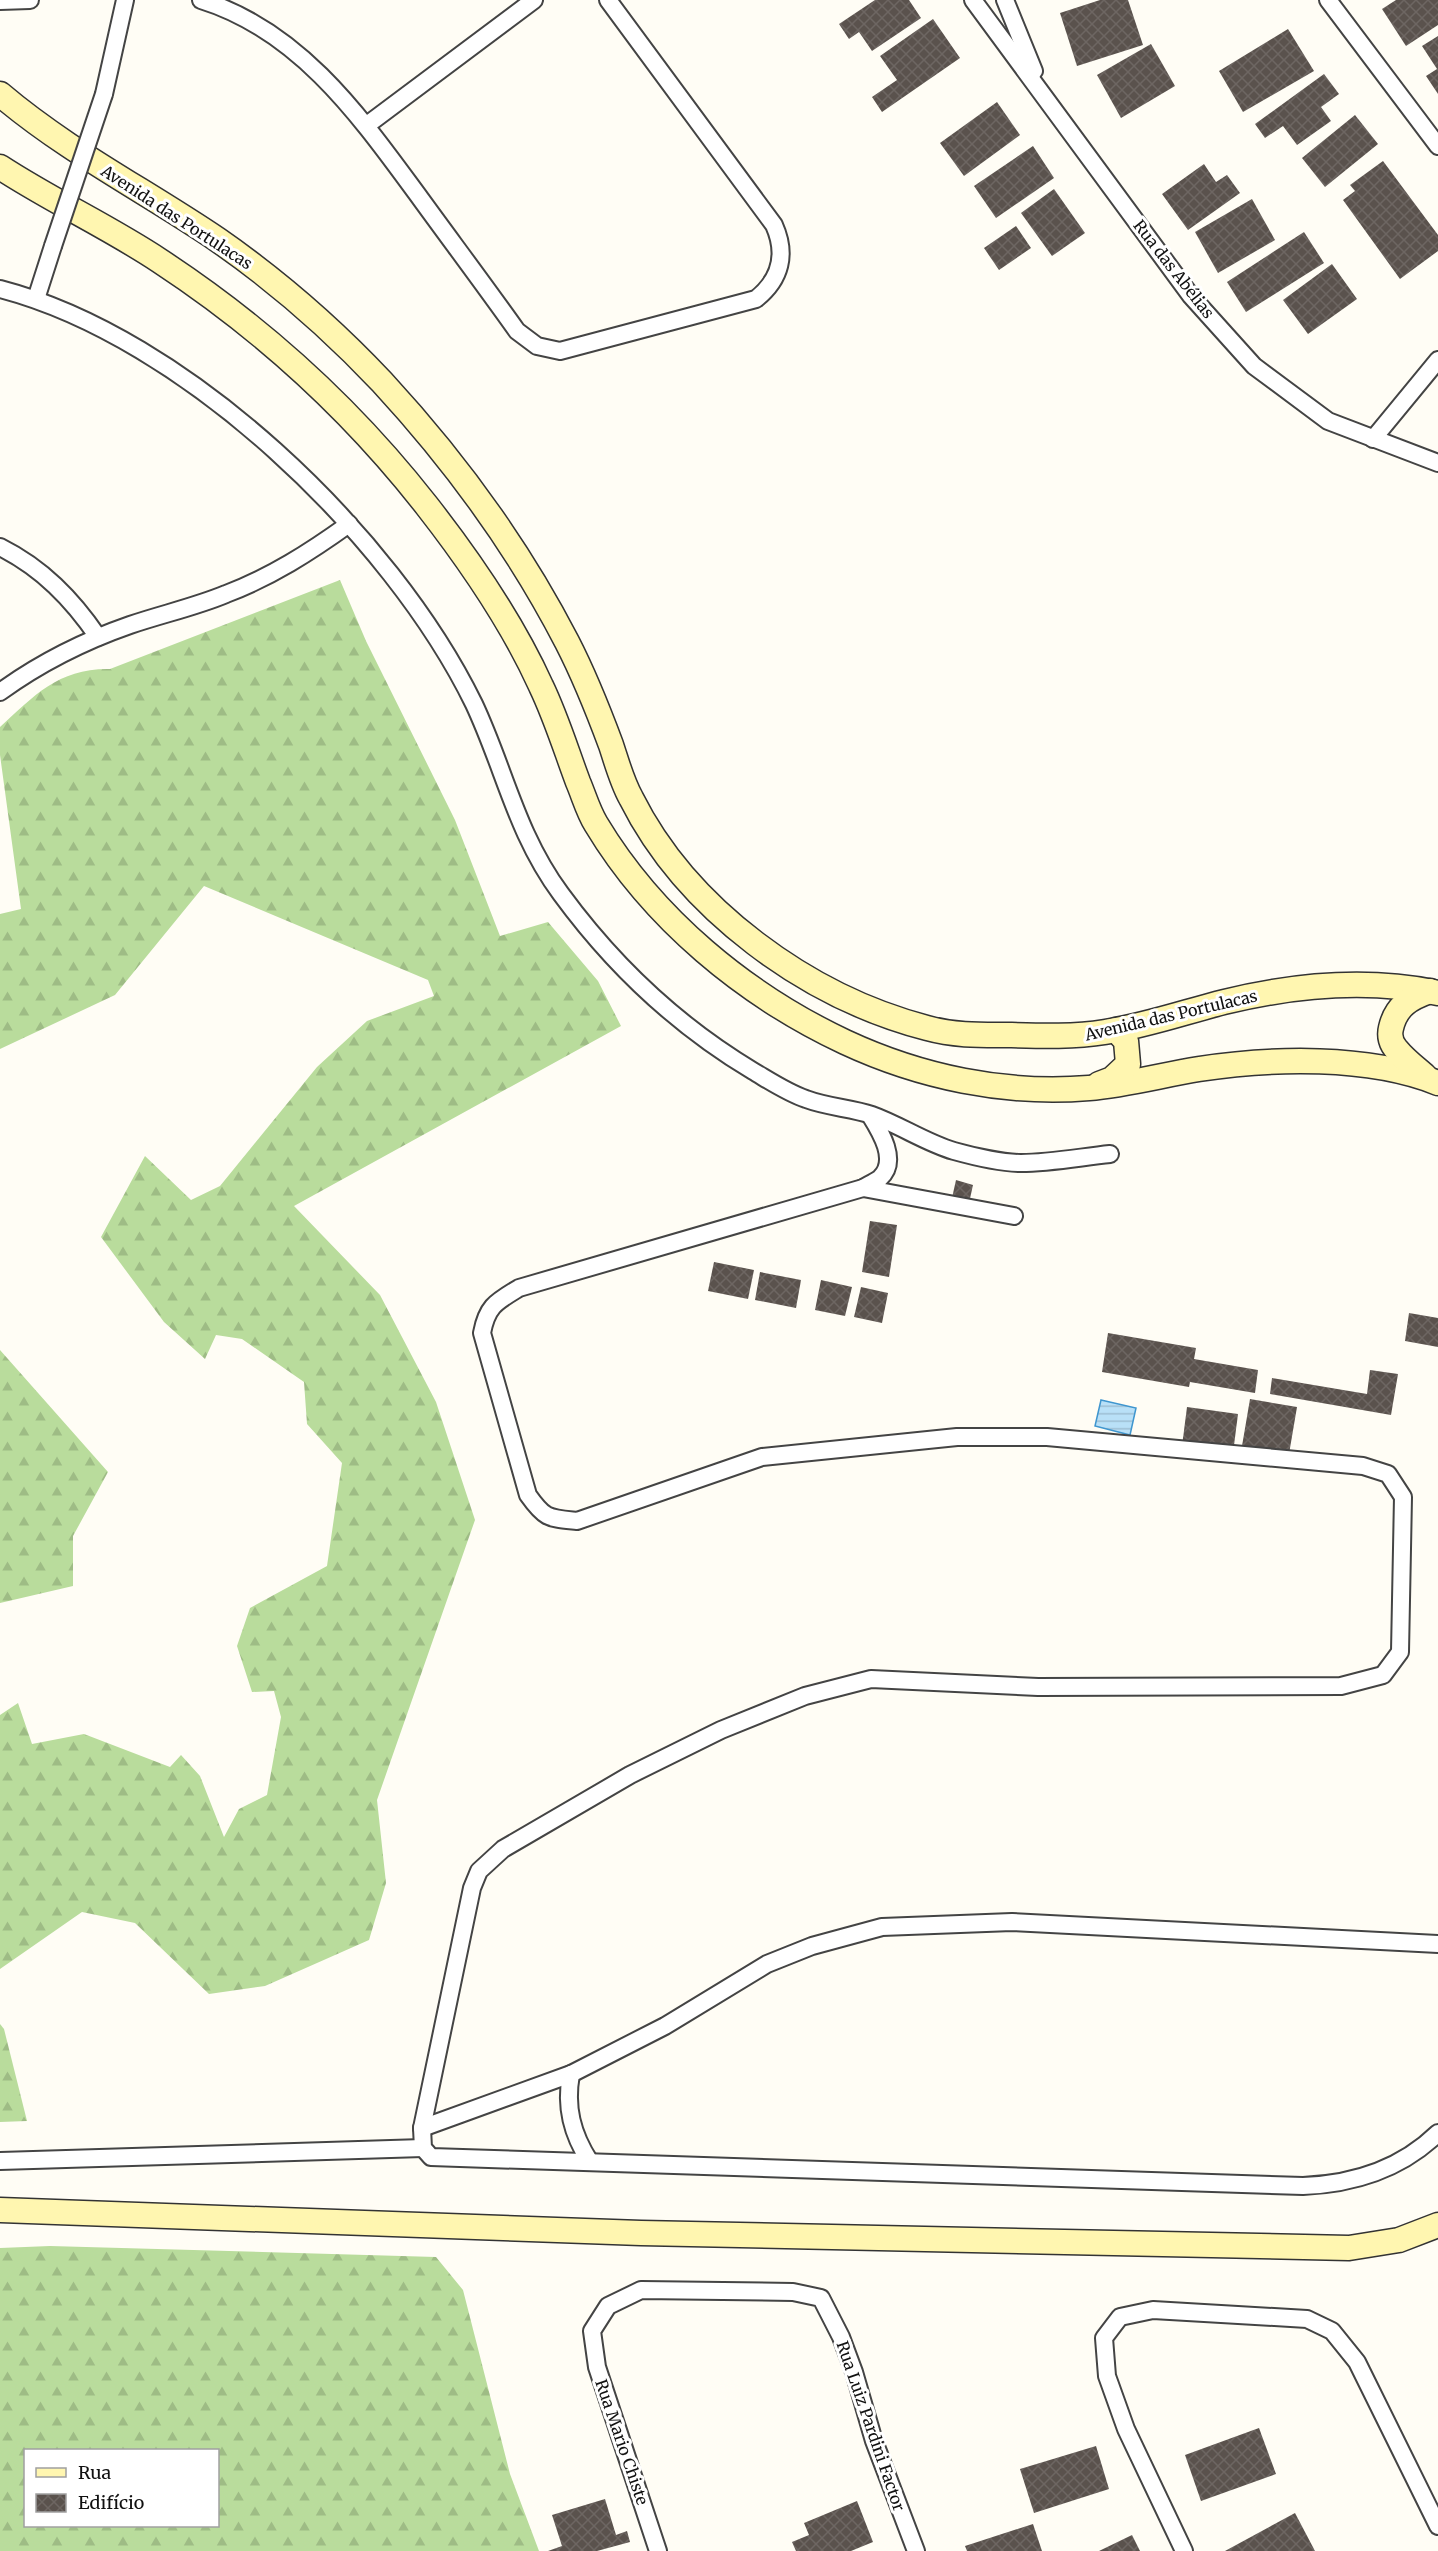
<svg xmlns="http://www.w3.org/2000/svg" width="1438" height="2551" font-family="Merriweather,serif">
<defs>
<pattern id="forest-firs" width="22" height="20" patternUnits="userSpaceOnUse" patternTransform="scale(1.5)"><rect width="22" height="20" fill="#b9dc9c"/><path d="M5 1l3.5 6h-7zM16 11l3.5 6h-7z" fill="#9ebc85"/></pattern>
<pattern id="water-rules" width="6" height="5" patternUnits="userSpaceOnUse" patternTransform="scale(1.5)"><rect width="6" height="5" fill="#b9e0f7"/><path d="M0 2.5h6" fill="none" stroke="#9ebfd3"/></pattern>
<pattern id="building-cross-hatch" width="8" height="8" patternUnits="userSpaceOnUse" patternTransform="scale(1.5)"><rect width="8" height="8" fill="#5a524d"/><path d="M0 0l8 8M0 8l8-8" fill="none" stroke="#6d6662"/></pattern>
</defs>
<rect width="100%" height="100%" fill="#fffdf5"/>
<!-- forest -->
<g fill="url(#forest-firs)" fill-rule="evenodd">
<path d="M340,580L366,641L455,820L500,936L548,922L598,981L621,1026L294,1206L380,1295L436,1402L475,1520L377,1800L386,1883L369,1940L265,1986L209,1994L135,1923L82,1912L0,1969V1715L18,1703L32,1744L84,1734L170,1767L181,1755L200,1776L224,1837L239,1809L267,1795L281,1717L274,1691L252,1692L237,1646L250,1608L327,1566L342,1463L307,1424L304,1382L242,1339L216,1335L205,1359L164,1322L101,1237L145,1156L191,1200L220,1186L317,1067L367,1021L434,996L428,980L204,886L115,995L0,1049V914L21,909L0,755V727C35,695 59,668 110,669Z"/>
<path d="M0,1350L108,1472L73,1536V1586L0,1603Z"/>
<path d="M0,2024L4,2029L27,2121L0,2122Z"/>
<path d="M50,2246L436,2257L463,2290L510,2474L539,2551H0V2248ZM26,2450H218V2526H26Z"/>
</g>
<!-- water -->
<path fill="url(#water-rules)" stroke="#3f96cf" stroke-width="1.5" d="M1101,1400L1136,1408L1130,1435L1095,1426Z"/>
<!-- building -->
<g fill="url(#building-cross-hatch)">
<path d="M875,0H909L921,18L872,51L859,32L849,39L839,24Z"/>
<path d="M1100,0H1128L1143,45L1077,66L1060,13Z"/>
<path d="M1396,0H1438V25L1406,46L1382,9Z"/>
<path d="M933,19L960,58L882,112L872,97L897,80L880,56Z"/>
<path d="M1288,29L1314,71L1243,112L1219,71Z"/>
<path d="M1438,36V94L1426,76L1437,69L1422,46Z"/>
<path d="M1151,44L1175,86L1121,118L1097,75Z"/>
<path d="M1324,74L1339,94L1321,107L1331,121L1297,145L1283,126L1265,138L1255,124Z"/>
<path d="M997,102L1020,135L964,176L940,143Z"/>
<path d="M1355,115L1378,144L1325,187L1302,158Z"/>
<path d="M1033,146L1054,178L996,218L974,186Z"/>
<path d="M1383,161L1438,235V251L1400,279L1343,200L1355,191L1350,185Z"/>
<path d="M1204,164L1216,182L1227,175L1240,193L1188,230L1162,194Z"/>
<path d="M1054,189L1085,233L1052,256L1021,213Z"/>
<path d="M1252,199L1275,240L1218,273L1195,232Z"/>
<path d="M1016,226L1031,248L999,270L984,248Z"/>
<path d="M1304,232L1324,263L1246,312L1227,282Z"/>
<path d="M1332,264L1357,299L1308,334L1283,300Z"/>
<path d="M956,1180L973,1185L969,1203L952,1198Z"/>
<path d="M870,1221L897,1225L889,1277L862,1272Z"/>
<path d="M714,1262L754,1270L748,1299L708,1291Z"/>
<path d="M760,1272L801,1280L796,1308L755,1300Z"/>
<path d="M821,1280L852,1287L845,1316L815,1310Z"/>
<path d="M861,1287L888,1293L882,1323L854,1317Z"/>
<path d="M1409,1313L1438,1318V1347L1405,1341Z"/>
<path d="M1108,1333L1196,1348L1194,1359L1258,1370L1255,1393L1190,1382L1189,1387L1102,1372Z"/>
<path d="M1370,1370L1398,1374L1391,1415L1270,1394L1272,1378L1367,1394Z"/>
<path d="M1250,1399L1297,1407L1289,1454L1242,1446Z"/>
<path d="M1187,1407L1238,1414L1233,1453L1182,1446Z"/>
<path d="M1259,2428L1276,2474L1201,2501L1185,2455Z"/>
<path d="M1096,2446L1109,2489L1034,2513L1020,2469Z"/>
<path d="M605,2499L616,2535L627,2531L630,2542L597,2551H548L562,2546L552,2515Z"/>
<path d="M857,2501L873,2542L851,2551H796L792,2542L809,2535L804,2523Z"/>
<path d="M1295,2513L1315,2551H1225Z"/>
<path d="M1033,2524L1042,2551H967L965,2546Z"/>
<path d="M1132,2535L1140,2551H1099Z"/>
</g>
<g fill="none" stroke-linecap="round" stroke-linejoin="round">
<!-- street casing -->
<g stroke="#444" stroke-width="20">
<g id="street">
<path d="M201,0C301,31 361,118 420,198C452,242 485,286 517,331L537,346L560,351L756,299C781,279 787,254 774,225L608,0"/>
<path d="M973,0L1191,296L1254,366L1328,421L1438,463"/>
<path d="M1005,0L1034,71"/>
<path d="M1328,0L1438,146"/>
<path d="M0,1L30,0"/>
<path d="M104,94L125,0"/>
<path d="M367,125L534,0"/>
<path d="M0,289C185,337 391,534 474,704C505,770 516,833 561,894C613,965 678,1026 753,1071C770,1081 788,1093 806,1099C827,1107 851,1108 872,1115C900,1125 926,1143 954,1151C972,1156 1003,1163 1021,1163C1050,1163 1081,1157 1110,1154"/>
<path d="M36,299L53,246"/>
<path d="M1373,439L1438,360"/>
<path d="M0,547C42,568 72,599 98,637"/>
<path d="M0,692C40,663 84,641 130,625C162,614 195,607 226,594C271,577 310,552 349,524"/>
<path d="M870,1115C880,1131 899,1161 880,1178C875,1182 868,1185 863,1188L519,1288C496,1302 487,1306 482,1333L528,1495C545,1519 548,1518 577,1521L762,1457L957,1437H1047L1363,1466L1388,1474L1403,1497L1400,1652L1383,1675L1341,1686L1038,1687L871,1679L805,1696L721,1730L630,1775L503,1849L479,1871L472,1888L422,2128L423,2148L431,2157L1303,2186C1354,2184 1401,2169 1438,2133"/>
<path d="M863,1188L1014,1216"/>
<path d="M571,2074C565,2107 572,2134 590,2162"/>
<path d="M422,2128L571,2074L665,2026L767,1964L812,1946L882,1927L1012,1922L1438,1944"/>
<path d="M0,2161L423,2148"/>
<path d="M658,2551L597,2367L592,2331L608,2306L641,2290L793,2292L821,2298L841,2337L854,2372L874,2441L916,2551"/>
<path d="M1184,2551L1126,2429L1107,2376L1104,2338L1120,2317L1153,2310L1307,2319L1332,2331L1357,2362L1438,2526"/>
</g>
</g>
<!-- secondary casing -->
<g stroke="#333" stroke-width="27">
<g id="secondary">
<path d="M0,94C67,151 146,191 218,240C277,281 333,330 382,382C454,460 518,547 567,642C584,675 598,710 611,745C617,763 622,782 631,798C687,910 808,997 927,1028C956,1036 982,1035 1011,1035C1043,1036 1074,1037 1105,1032C1145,1026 1185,1012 1224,1002C1294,985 1367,978 1438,993"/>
<path d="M0,167C52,201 109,227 160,261C262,328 352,410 427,506C470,561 512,622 541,686C556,717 566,750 578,782C584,796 588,811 596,824C653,919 745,995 845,1042C920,1077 1005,1095 1089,1088C1126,1085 1162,1075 1199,1069C1272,1058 1368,1055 1438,1083"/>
<path d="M1425,1076C1416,1068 1405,1060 1397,1050C1391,1044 1389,1036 1391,1028C1396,1006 1410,998 1430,991"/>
<path d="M1099,1084L1112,1079L1128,1064L1126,1041L1116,1030"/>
<path d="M0,2210L641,2233L1349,2248L1399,2240L1438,2225"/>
</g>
</g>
<!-- street -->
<use href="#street" stroke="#fff" stroke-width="16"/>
<!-- secondary -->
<use href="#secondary" stroke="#fff6b0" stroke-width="24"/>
<!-- street-bridge casing -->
<g stroke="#444" stroke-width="20" stroke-linecap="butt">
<path id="street-bridge" d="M53,246L104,94"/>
</g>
<!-- street-bridge -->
<use href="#street-bridge" stroke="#fff" stroke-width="16"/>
</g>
<g text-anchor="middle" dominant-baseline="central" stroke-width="6" stroke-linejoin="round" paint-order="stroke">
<!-- street labels -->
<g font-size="16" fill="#111" stroke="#fff">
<text transform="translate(177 217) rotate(33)">Avenida das Portulacas</text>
<text transform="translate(1174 269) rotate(52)">Rua das Abélias</text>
<text transform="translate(1171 1015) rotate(-13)">Avenida das Portulacas</text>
<text transform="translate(871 2426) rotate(71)">Rua Luiz Pardini Factor</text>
<text transform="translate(622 2442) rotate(71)">Rua Mario Chiste</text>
</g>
</g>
<!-- legend -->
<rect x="24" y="2449" width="195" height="78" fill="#ffffff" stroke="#a0a0a0" stroke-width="1.5"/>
<rect x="36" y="2468" width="30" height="9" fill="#fff6b0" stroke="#a0a0a0" stroke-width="1.5"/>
<text x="78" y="2479" font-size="18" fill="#111111">Rua</text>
<rect x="36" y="2494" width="30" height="18" fill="url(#building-cross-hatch)" stroke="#a0a0a0" stroke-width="1.5"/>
<text x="78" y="2509" font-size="18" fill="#111111">Edifício</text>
</svg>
